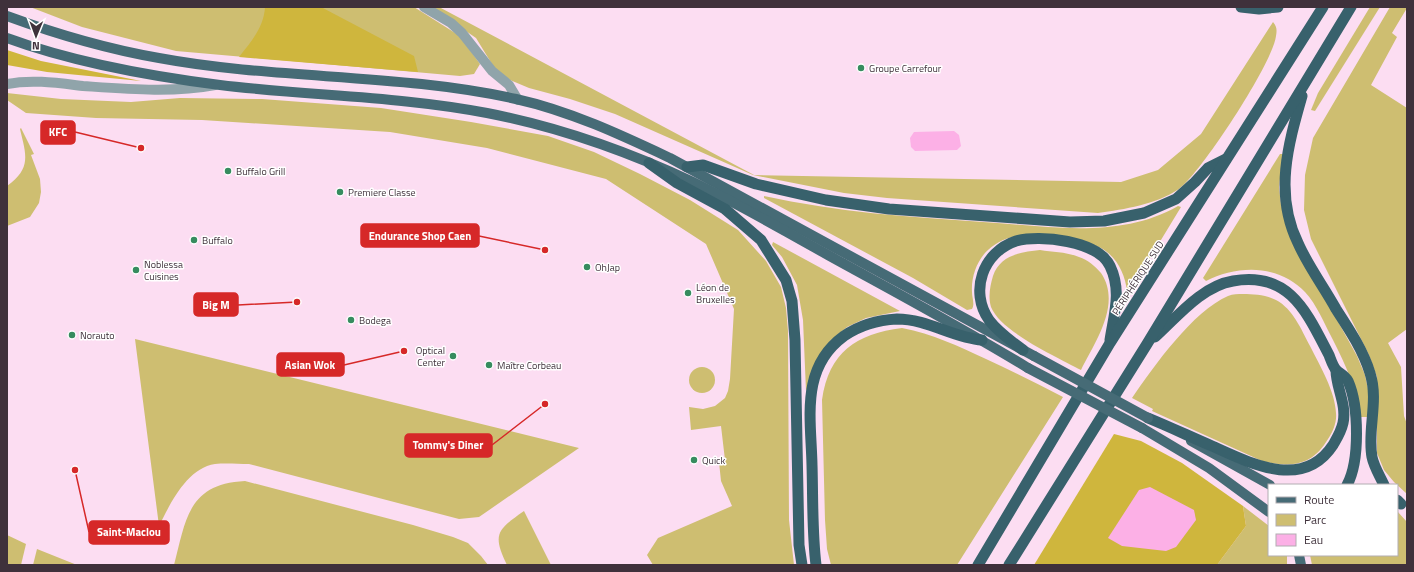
<svg xmlns="http://www.w3.org/2000/svg" width="1414" height="572" font-family="'Titillium Web',sans-serif">
<rect width="100%" height="100%" fill="#fcddf2"/>
<!-- green -->
<g fill="#cebe71">
<path d="M30,7H414L460,36L480,64L474,74L460,76L176,51L82,27Z"/>
<path d="M431,7H439L754,175L1121,182L1158,170L1201,134L1273,22C1277,27 1277,30 1276,36C1273,63 1201,173 1179,189C1155,205 1125,209 1098,213L887,198L844,193L753,175L615,114L570,99L529,88L510,80L495,69L476,38Z"/>
<path d="M1370,7H1380L1315,111L1311,110L1318,93Z"/>
<path d="M1390,7L1407,8L1392,33L1397,37L1371,85L1407,108V329L1388,343L1401,367L1404,416L1407,424V494L1394,482L1384,470L1377,453V377L1369,355L1311,239L1304,210L1305,175L1313,138Z"/>
<path d="M7,93L61,99L131,102L180,98L262,99L381,108L471,122L548,136L594,152L640,174L690,200L738,230L766,261L781,287L786,308L788,331L789,520L794,565H653L647,555L658,538L732,506L721,481L719,462L725,460L721,426L691,430L689,407L703,409L715,406L725,398L728,391L730,379L734,309L706,244L606,179L487,148L390,132L202,120L96,118L26,113L7,100Z"/>
<path d="M21,128L34,154L31,155L40,179L41,192L39,203L30,217L7,226V186C32,168 26,155 20,129Z"/>
<path d="M1280,154H1283L1279,187L1281,205L1326,300L1357,356L1365,375L1369,394L1368,417H1361C1356,387 1346,366 1333,340C1324,323 1317,305 1305,292C1279,264 1237,265 1206,281L1203,278Z"/>
<path d="M764,196C836,212 909,217 983,222C1047,226 1119,240 1178,206L1181,207L1130,291H1127C1125,274 1117,257 1101,248C1089,242 1076,240 1063,238C1036,234 1010,230 988,250C977,260 971,277 972,292C972,298 975,304 972,309L967,310L913,278L764,198Z"/>
<path d="M773,242L900,311L866,318L847,327L830,341L806,391L803,320L797,285L782,257L772,245Z"/>
<path d="M1040,250C1053,252 1067,252 1079,257C1088,260 1095,266 1101,273C1122,304 1095,342 1081,370C1057,357 1001,332 991,307C988,297 990,286 993,276C1000,255 1021,252 1040,250Z"/>
<path d="M1243,294C1254,294 1266,295 1276,300C1293,309 1301,329 1310,346C1320,366 1335,391 1336,413C1337,422 1333,432 1328,439C1312,466 1291,468 1262,461L1152,411L1153,409L1132,398C1154,366 1193,311 1228,296C1233,294 1238,294 1243,294Z"/>
<path d="M902,328C933,334 958,346 986,359C1012,371 1038,384 1063,397L957,565H831L827,549L825,520L822,400C829,352 856,334 902,328Z"/>
<path d="M135,339L579,448L479,517L459,519L249,464C238,464 226,463 215,464C187,468 170,504 159,526Z"/>
<circle cx="702" cy="380" r="13"/>
<path d="M245,481L413,525L453,537L468,543L481,556L488,565H174C186,519 188,484 245,481Z"/>
<path d="M1243,506L1269,526V555H1287V565H1217L1246,526Z"/>
<path d="M524,511L551,565H507C492,534 497,530 524,511Z"/>
<path d="M1397,511L1407,522V565H1312L1310,555H1397Z"/>
<path d="M7,535L26,544L21,565H7Z"/>
<path d="M37,549L77,565H33Z"/>
</g>
<!-- forest -->
<g fill="#cfb63d">
<path d="M265,7H321L414,56L418,72L239,57C251,42 264,27 265,7Z"/>
<path d="M7,50L41,61L141,81L47,72L7,65Z"/>
<path d="M1114,434L1141,441L1182,463L1243,506L1246,526L1217,565H1034Z"/>
</g>
<!-- water -->
<g fill="#fcb0e6">
<path d="M954,131L959,135L961,146L957,150L915,151L911,147L910,138L914,132Z"/>
<path d="M1150,487L1194,510L1196,520L1176,547L1166,551L1122,546L1108,538L1139,490Z"/>
</g>
<g fill="none" stroke-linecap="round" stroke-linejoin="round">
<!-- tertiary -->
<g stroke="#90a4aa" stroke-width="10">
<path d="M424,7L451,23L462,33L492,71L509,85L518,100"/>
<path d="M7,84C32,79 58,83 83,86C127,89 173,93 215,85"/>
</g>
<!-- primary -->
<g stroke="#466b76" stroke-width="10">
<path d="M7,16C56,34 107,49 159,58C277,80 399,73 516,99C570,111 621,135 670,158L1034,356"/>
<path d="M7,38C75,63 149,76 220,85C309,96 399,96 487,113C559,127 627,151 693,182C739,204 784,231 828,255C895,292 963,328 1028,368"/>
<path d="M1142,428L1209,468L1269,512"/>
<path d="M1191,441L1270,485"/>
<path d="M1299,555L1301,565"/>
</g>
<!-- trunk -->
<g stroke="#38616c" stroke-width="11">
<path d="M1241,7L1259,9L1278,7"/>
<path d="M1302,96C1288,145 1274,194 1298,243C1308,266 1324,287 1336,309C1349,329 1363,350 1370,373C1379,401 1367,430 1372,457C1374,467 1380,476 1384,485"/>
<path d="M649,163L677,183L725,209L761,240L786,280L792,301L795,340L799,545L802,565"/>
<path d="M687,167L703,165L756,184L826,200L889,209L1070,222L1104,221L1144,213L1176,199L1195,182L1208,168L1226,159"/>
<path d="M1155,337C1177,317 1202,286 1233,281C1290,271 1307,313 1329,355C1331,360 1333,367 1337,371C1341,374 1345,376 1348,381C1359,406 1360,461 1347,485"/>
<path d="M1023,350C1011,341 998,332 989,320C969,291 983,252 1016,241C1040,234 1098,241 1110,266C1122,291 1114,314 1110,340"/>
<path d="M1148,418C1170,427 1191,437 1212,446C1250,463 1303,491 1333,445C1337,438 1341,432 1343,423C1347,404 1336,388 1336,370"/>
<path d="M1397,500L1401,504"/>
<path d="M816,565C812,532 813,498 812,465C811,418 800,368 844,336C860,325 877,320 897,319C928,319 953,338 982,340"/>
<path d="M978,565L1110,343L1323,7"/>
<path d="M1009,565L1147,344L1351,7"/>
</g>
<!-- primary-bridge -->
<g stroke="#466b76" stroke-width="10">
<path d="M1034,356L1148,418"/>
<path d="M1028,368L1142,428"/>
</g>
</g>
<!-- markers -->
<g fill="#368c5f" stroke="#fff" stroke-width="1.5">
<circle cx="861" cy="68" r="4"/>
<circle cx="228" cy="171" r="4"/>
<circle cx="340" cy="192" r="4"/>
<circle cx="194" cy="240" r="4"/>
<circle cx="587" cy="267" r="4"/>
<circle cx="136" cy="270" r="4"/>
<circle cx="688" cy="293" r="4"/>
<circle cx="351" cy="320" r="4"/>
<circle cx="72" cy="335" r="4"/>
<circle cx="453" cy="356" r="4"/>
<circle cx="489" cy="365" r="4"/>
<circle cx="694" cy="460" r="4"/>
</g>
<g text-anchor="middle" dominant-baseline="central" stroke-width="3" stroke-linejoin="round" paint-order="stroke">
<!-- poi labels -->
<g font-size="10" fill="#3f313b" stroke="#fff" text-anchor="start">
<text x="869" y="68">Groupe Carrefour</text>
<text x="236" y="171">Buffalo Grill</text>
<text x="348" y="192">Premiere Classe</text>
<text x="202" y="240">Buffalo</text>
<text x="144" y="264">Noblessa<tspan x="144" dy="12">Cuisines</tspan></text>
<text x="595" y="267">OhJap</text>
<text x="696" y="287">Léon de<tspan x="696" dy="12">Bruxelles</tspan></text>
<text x="359" y="320">Bodega</text>
<text x="80" y="335">Norauto</text>
<text x="445" y="350" text-anchor="end">Optical<tspan x="445" dy="12">Center</tspan></text>
<text x="497" y="365">Maître Corbeau</text>
<text x="702" y="460">Quick</text>
</g>
<!-- street labels -->
<g font-size="10" fill="#3f313b" stroke="#fff">
<text transform="translate(1138 278) rotate(-57)">PÉRIPHÉRIQUE SUD</text>
</g>
</g>
<!-- callouts -->
<path fill="none" stroke="#d62828" stroke-width="1.5" d="M141 148L75 132M545 250L479 236M297 302L238 305M404 351L344 365M545 404L492 445M75 470L89 532"/>
<g fill="#d62828" stroke="#fff" stroke-width="1.5">
<circle cx="141" cy="148" r="4"/>
<circle cx="545" cy="250" r="4"/>
<circle cx="297" cy="302" r="4"/>
<circle cx="404" cy="351" r="4"/>
<circle cx="545" cy="404" r="4"/>
<circle cx="75" cy="470" r="4"/>
</g>
<g fill="#d62828" stroke="#d62828" stroke-width="1.5">
<rect x="41" y="121" width="34" height="23" rx="4"/>
<rect x="361" y="224" width="118" height="23" rx="4"/>
<rect x="194" y="293" width="44" height="23" rx="4"/>
<rect x="277" y="353" width="67" height="23" rx="4"/>
<rect x="405" y="434" width="87" height="23" rx="4"/>
<rect x="89" y="521" width="80" height="23" rx="4"/>
</g>
<g font-size="11" text-anchor="middle" font-weight="bold" fill="#fff">
<text x="58" y="136">KFC</text>
<text x="420" y="240">Endurance Shop Caen</text>
<text x="216" y="309">Big M</text>
<text x="310" y="369">Asian Wok</text>
<text x="448" y="449">Tommy's Diner</text>
<text x="129" y="536">Saint-Maclou</text>
</g>
<!-- border -->
<rect width="1414" height="572" fill="none" stroke="#3f313b" stroke-width="16"/>
<!-- legend -->
<rect x="1268" y="484" width="130" height="72" fill="#ffffff" stroke="#b2adb1"/>
<rect x="1276" y="497" width="20" height="6" fill="#466b76" stroke="#b2adb1"/>
<text x="1304" y="504" font-size="12" fill="#3f313b">Route</text>
<rect x="1276" y="514" width="20" height="12" fill="#cebe71" stroke="#b2adb1"/>
<text x="1304" y="524" font-size="12" fill="#3f313b">Parc</text>
<rect x="1276" y="534" width="20" height="12" fill="#fcb0e6" stroke="#b2adb1"/>
<text x="1304" y="544" font-size="12" fill="#3f313b">Eau</text>
<!-- north arrow -->
<g transform="translate(36 36) rotate(181)" stroke="#ffffff" stroke-width="3" paint-order="stroke">
<path d="M0-3L7 15L0 10L-7 15Z" fill="#3f313b"/>
<text y="-6" font-size="11" font-weight="bold" text-anchor="middle" fill="#3f313b">N</text>
</g>
</svg>
